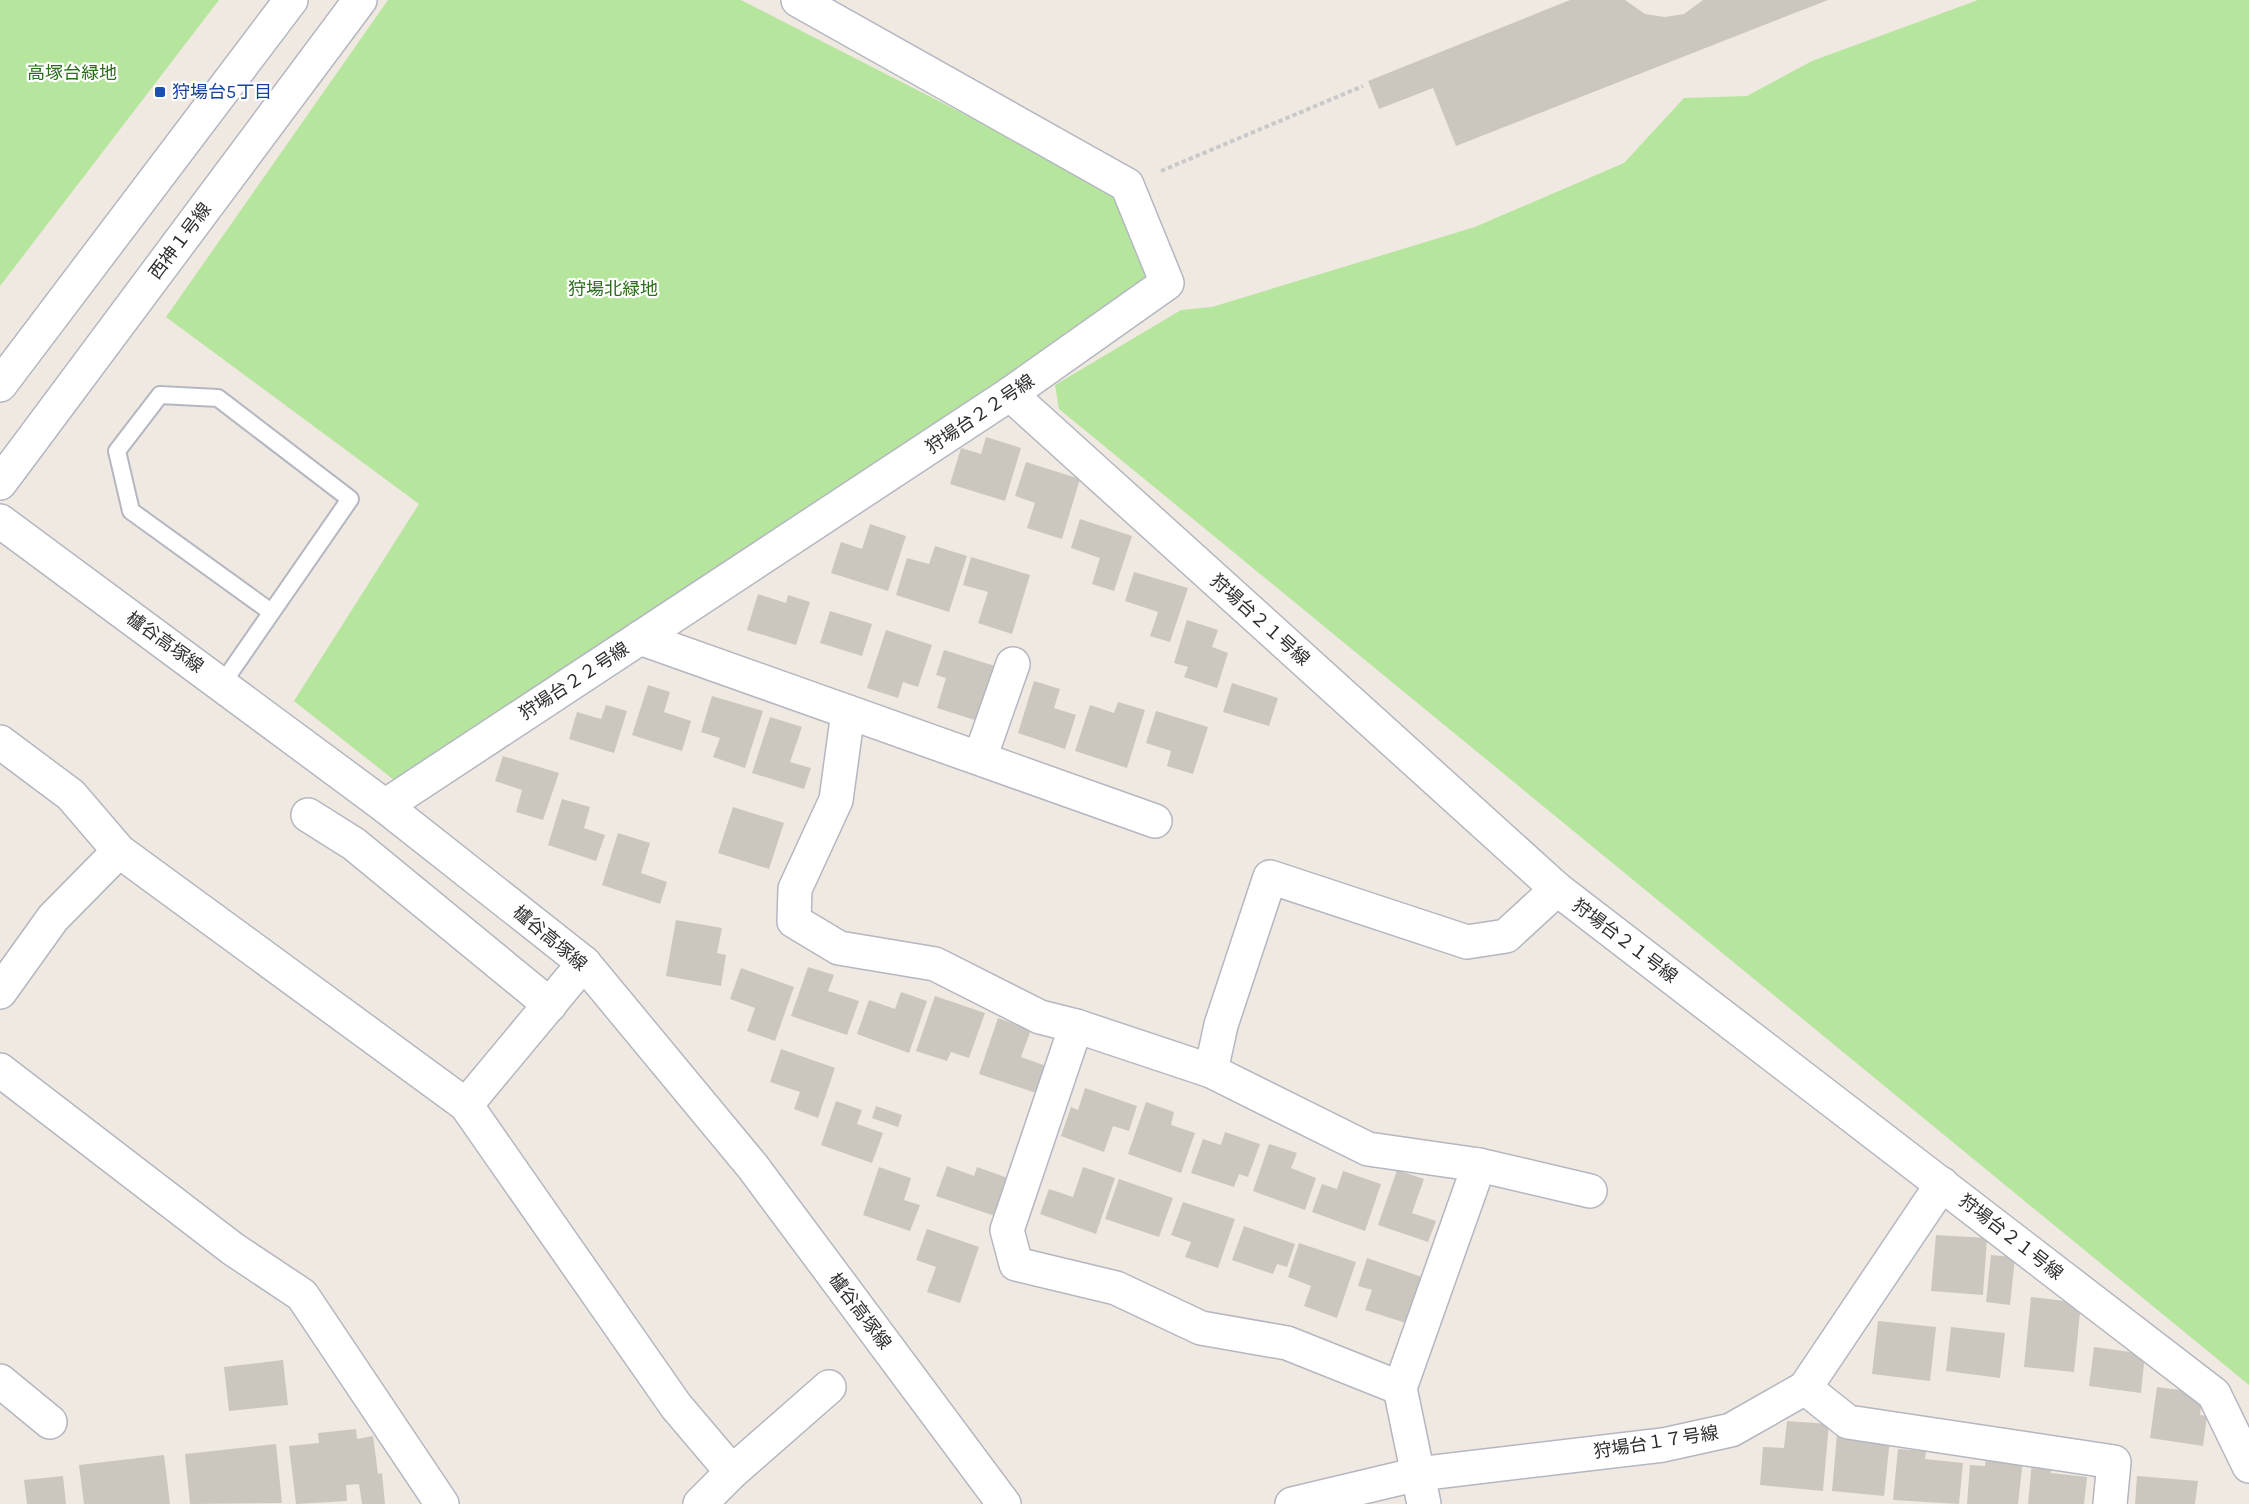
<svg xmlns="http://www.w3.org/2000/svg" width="2249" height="1504" font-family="Karla,'Noto Sans JP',sans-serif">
<rect width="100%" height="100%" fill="#efe9e1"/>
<!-- green -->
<g fill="#b6e59e">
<path d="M0,0H219L0,286Z"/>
<path d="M388,0H741L1113,190L1148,282L394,780L294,701L419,504L166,317Z"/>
<path d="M1978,0H2249V1385L1059,409L1055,385L1181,310L1212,307L1475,227L1624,163L1684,98L1747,96L1812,61Z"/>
</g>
<!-- building -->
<g fill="#cbc7bf">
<path d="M1570,0H1625L1645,14L1665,17L1684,14L1703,0H1828L1456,146L1433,88L1379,109L1368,81Z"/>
<path d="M986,437L1021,448L1005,501L950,484L961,448L981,454Z"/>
<path d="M1026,462L1080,479L1062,539L1027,528L1035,503L1015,496Z"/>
<path d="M1080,519L1132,536L1114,591L1092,584L1100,558L1071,548Z"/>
<path d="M870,524L906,536L888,591L831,573L841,542L862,549Z"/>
<path d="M935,546L967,556L949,612L896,595L907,558L929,564Z"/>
<path d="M971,557L1030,575L1012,634L978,623L988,592L963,585Z"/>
<path d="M1134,572L1188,588L1170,642L1150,636L1158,612L1125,601Z"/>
<path d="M758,594L786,603L788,595L810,602L796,645L747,630Z"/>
<path d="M830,611L872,624L862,656L820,643Z"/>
<path d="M1187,620L1218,630L1212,647L1228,653L1217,688L1184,677L1188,667L1174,663Z"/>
<path d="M886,630L932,645L918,687L903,682L898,698L867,688Z"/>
<path d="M944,650L998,667L981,722L937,708L946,678L936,675Z"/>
<path d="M1034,681L1060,689L1054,708L1076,715L1065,749L1018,733Z"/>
<path d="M1232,683L1278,698L1269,726L1223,712Z"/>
<path d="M648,685L670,692L664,712L691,721L682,751L632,735Z"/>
<path d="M712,696L763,711L745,768L713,757L720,738L701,732Z"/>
<path d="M1118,702L1145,710L1127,768L1075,751L1090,705L1114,713Z"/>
<path d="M606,705L627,711L614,753L569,739L577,712L601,719Z"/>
<path d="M1156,711L1208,727L1193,774L1167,766L1171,751L1146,743Z"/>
<path d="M770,717L802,727L790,762L811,768L804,789L752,773Z"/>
<path d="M503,756L559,773L543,820L516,812L522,790L495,781Z"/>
<path d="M562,799L590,807L584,828L605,835L596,861L548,845Z"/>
<path d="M733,807L784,823L769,869L718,853Z"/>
<path d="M618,833L650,843L641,873L667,882L660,904L602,885Z"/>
<path d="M676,920L722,928L717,953L726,955L721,986L666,976Z"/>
<path d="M808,967L834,975L828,991L859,1001L847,1035L791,1016Z"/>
<path d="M741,968L794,987L775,1041L747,1031L755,1008L730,999Z"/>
<path d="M901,992L927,1001L909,1053L857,1034L869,1000L895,1009Z"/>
<path d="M935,996L985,1013L969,1058L951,1052L947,1061L916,1051Z"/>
<path d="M998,1018L1031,1030L1021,1057L1046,1066L1036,1093L979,1074Z"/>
<path d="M781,1049L835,1068L818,1118L794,1109L800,1092L770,1082Z"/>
<path d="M1085,1088L1137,1106L1129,1131L1113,1126L1104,1152L1061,1136L1071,1107L1078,1110Z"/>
<path d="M836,1101L862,1110L857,1124L883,1133L872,1163L821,1145Z"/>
<path d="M1146,1102L1174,1112L1171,1125L1195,1133L1181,1173L1128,1154Z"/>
<path d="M876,1106L902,1115L898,1127L872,1118Z"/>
<path d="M1225,1132L1260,1144L1248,1177L1239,1174L1234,1187L1191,1173L1203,1139L1221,1145Z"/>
<path d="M1269,1144L1297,1153L1291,1168L1316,1178L1305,1210L1253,1191Z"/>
<path d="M947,1166L974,1176L977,1167L1008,1178L995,1216L936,1196Z"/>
<path d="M879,1167L911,1178L904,1200L920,1205L910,1231L863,1215Z"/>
<path d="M1083,1167L1115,1178L1096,1234L1040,1214L1049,1189L1073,1197Z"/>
<path d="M1397,1170L1424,1179L1412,1213L1436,1221L1428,1242L1378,1225Z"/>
<path d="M1343,1171L1381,1184L1365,1231L1312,1212L1322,1184L1337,1189Z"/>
<path d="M1119,1179L1173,1198L1159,1237L1105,1219Z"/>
<path d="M1183,1202L1235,1219L1218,1268L1185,1257L1191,1242L1171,1235Z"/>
<path d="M1244,1226L1295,1244L1287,1267L1277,1264L1273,1274L1232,1260Z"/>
<path d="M927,1229L979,1247L960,1303L927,1292L936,1267L916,1260Z"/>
<path d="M1936,1235L1987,1238L1983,1295L1931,1291Z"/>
<path d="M1299,1243L1356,1262L1337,1318L1304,1306L1311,1286L1288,1277Z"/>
<path d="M1991,1255L2015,1257L2010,1305L1986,1302Z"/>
<path d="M1367,1258L1422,1277L1406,1323L1365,1310L1372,1290L1358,1286Z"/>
<path d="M2031,1297L2081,1303L2074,1372L2024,1367Z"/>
<path d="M1878,1321L1936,1327L1930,1381L1872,1374Z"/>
<path d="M1951,1327L2005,1333L2000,1378L1946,1371Z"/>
<path d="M2094,1347L2145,1354L2141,1393L2089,1386Z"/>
<path d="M283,1360L288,1405L229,1411L224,1367Z"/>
<path d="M2157,1387L2203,1393L2200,1415L2207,1416L2203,1446L2150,1438Z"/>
<path d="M1787,1421L1829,1424L1823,1491L1760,1485L1763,1447L1784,1448Z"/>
<path d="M356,1429L357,1439L373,1436L378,1474L382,1473L385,1504H362L359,1484L346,1485L347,1501L296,1504L289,1446L319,1443L318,1433Z"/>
<path d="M1837,1434L1890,1439L1884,1496L1832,1491Z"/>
<path d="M276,1444L282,1503L190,1504L185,1454Z"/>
<path d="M1898,1449L1926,1451L1925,1459L1963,1463L1959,1504L1893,1500Z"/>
<path d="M164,1455L170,1504H84L79,1465Z"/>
<path d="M1986,1455L2023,1459L2018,1504H1967L1970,1465L1985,1466Z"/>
<path d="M2032,1462L2052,1463L2051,1473L2087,1477L2084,1504H2028Z"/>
<path d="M63,1476L66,1504H27L24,1480Z"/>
<path d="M2137,1476L2198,1481L2195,1504H2135Z"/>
</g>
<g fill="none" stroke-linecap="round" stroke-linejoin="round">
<!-- service casing -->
<g stroke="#b4b7c1" stroke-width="20">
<path id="service" d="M222,684L350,499L218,398L160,395L117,451L131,511L271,612"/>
</g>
<!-- minor casing -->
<g stroke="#b4b7c1" stroke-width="36">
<g id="minor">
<path d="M1010,394L1557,889L2214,1394L2249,1466"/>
<path d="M640,638L1155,821"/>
<path d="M848,712L836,800L795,889L794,921L839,948L935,964L1040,1017L1076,1026L1211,1071L1368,1149L1479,1165L1590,1191"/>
<path d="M0,742L71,795L119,851L466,1105L676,1406L732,1472"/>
<path d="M980,758L1013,664"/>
<path d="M385,806L1010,394L1167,283L1127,185L798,0"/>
<path d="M0,992L53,918L119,851"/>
<path d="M1076,1026L1007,1230L1016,1264L1116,1288L1201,1328L1287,1343L1400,1388"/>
<path d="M0,1070L233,1249L302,1295L442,1504"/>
<path d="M1211,1071L1221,1025L1270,877L1467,942L1506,936L1557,889"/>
<path d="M466,1105L584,963"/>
<path d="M0,1381L50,1422"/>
<path d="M1805,1388L1848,1422L2114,1462L2110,1504"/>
<path d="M700,1504L732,1472L829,1387"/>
<path d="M1292,1504L1418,1474L1663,1445L1731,1430L1805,1388L1942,1184"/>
<path d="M1424,1504L1400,1388L1479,1165"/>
</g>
</g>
<!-- tertiary casing -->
<g stroke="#b4b7c1" stroke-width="36">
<g id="tertiary">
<path d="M0,385L291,0"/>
<path d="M0,483L360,0"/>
<path d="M0,521L385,806L584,963L753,1167L1004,1504"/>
<path d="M308,815L354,844L550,1005"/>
</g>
</g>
<!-- path -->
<path stroke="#c9c9c9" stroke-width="4" stroke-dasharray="4.5 3" stroke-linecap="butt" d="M1161,171L1363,86"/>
<!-- service -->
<use href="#service" stroke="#fff" stroke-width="16"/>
<!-- minor -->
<use href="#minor" stroke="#fff" stroke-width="33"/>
<!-- tertiary -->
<use href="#tertiary" stroke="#fff" stroke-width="33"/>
</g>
<!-- markers -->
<rect fill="#1a4fb4" stroke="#fff" stroke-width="2" x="154" y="86" width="12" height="12" rx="3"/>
<g text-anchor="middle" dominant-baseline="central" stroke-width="4.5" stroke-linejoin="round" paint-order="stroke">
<!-- park labels -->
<g font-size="18" fill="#2c6e1b" stroke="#fff">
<text x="72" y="73">高塚台緑地</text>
<text x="613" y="289">狩場北緑地</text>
</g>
<!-- transit labels -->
<g font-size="18" fill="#164399" stroke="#fff" text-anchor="start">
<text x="172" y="92">狩場台5丁目</text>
</g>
<!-- street labels -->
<g font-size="18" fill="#2e2e2e" stroke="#fff">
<text transform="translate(180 241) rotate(-53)">西神１号線</text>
<text transform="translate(980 414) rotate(-34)">狩場台２２号線</text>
<text transform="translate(1260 620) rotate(42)">狩場台２１号線</text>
<text transform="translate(165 642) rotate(36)">櫨谷高塚線</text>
<text transform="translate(574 681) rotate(-33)">狩場台２２号線</text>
<text transform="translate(550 938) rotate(40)">櫨谷高塚線</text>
<text transform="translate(1625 941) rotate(37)">狩場台２１号線</text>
<text transform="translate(2011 1237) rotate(38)">狩場台２１号線</text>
<text transform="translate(860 1311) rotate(53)">櫨谷高塚線</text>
<text transform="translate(1656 1442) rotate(-9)">狩場台１７号線</text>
</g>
</g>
</svg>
